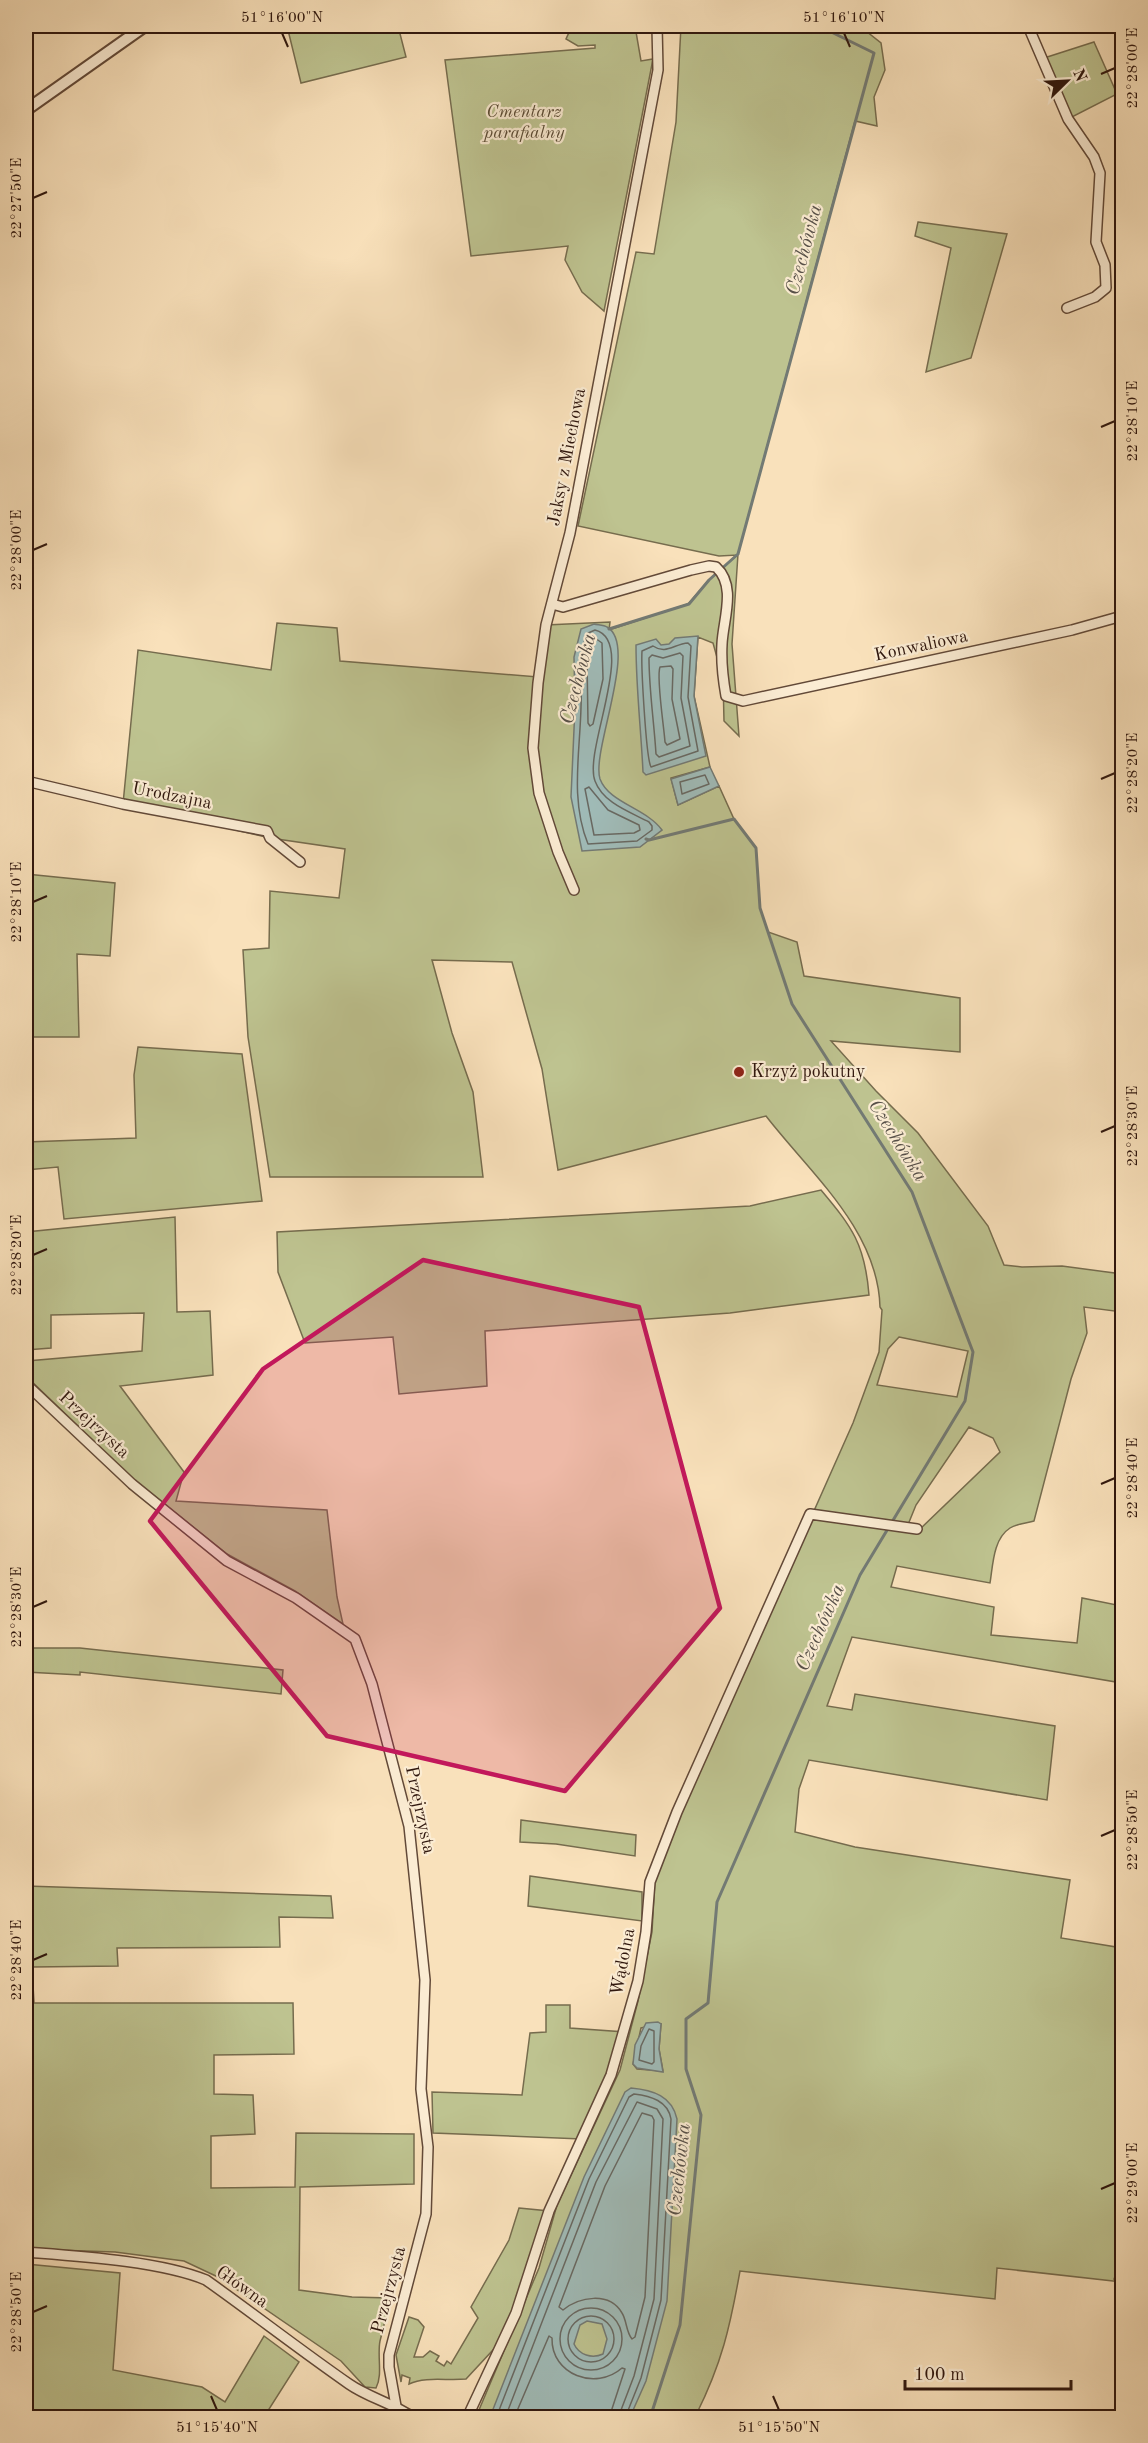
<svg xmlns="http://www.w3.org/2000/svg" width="1148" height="2443" font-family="'Old Standard TT',serif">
<rect width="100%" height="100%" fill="#f9e1bb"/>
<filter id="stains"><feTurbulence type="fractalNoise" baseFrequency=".00333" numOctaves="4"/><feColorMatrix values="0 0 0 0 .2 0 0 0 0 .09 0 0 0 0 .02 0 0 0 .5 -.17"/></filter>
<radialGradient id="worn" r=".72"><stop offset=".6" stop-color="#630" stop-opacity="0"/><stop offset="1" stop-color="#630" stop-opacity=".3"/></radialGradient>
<!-- green -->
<g fill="#bec390" stroke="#766c4e" stroke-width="1.5" fill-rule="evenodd">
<path d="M287,26H398L406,57L301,83Z"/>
<path d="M572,26H635L641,61L653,59L604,311L582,292L565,260L568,246L471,256L445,60L595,48V45L578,46L566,39Z"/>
<path d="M681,26H868L866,31L881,43L885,70L874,97L877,126L855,121L738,554L732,644L739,736L724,721L723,679L713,643L698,637L694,696L710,767L671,778L678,805L719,786L734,819L756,848L760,908L768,932L797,942L804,976L960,998V1052L831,1041L876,1091L918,1133L988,1226L1004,1265L1022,1267L1062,1266L1122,1274V1312L1084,1307L1087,1333L1071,1379L1034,1521C1027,1523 1016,1524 1010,1528C993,1539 993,1565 990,1583L897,1566L891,1587L994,1607L991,1635L1077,1643L1082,1598L1122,1606V1683L852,1637L827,1706L852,1710L855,1694L1055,1726L1047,1800L809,1760L799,1789L795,1832L855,1847L1070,1880L1061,1938L1122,1948V2259L1114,2279L1122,2282L997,2268L995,2299L740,2271C730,2327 722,2363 696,2415L685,2412L682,2418L476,2417L539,2268L557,2205L620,2070L638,2001L652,1932L655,1878L670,1835L853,1423L879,1352L882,1310L880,1307C878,1230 810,1173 766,1116L558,1170L542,1069L512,962L432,960L452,1033L473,1092L483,1177H270L248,1037L243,950L269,948L270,891L339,898L345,849L270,838L123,804L138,650L271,670L277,623L337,628L340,661L538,677L546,625L610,622L609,630L688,604L709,580L737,555L719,556L578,526L636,252L654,254L676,122ZM899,1337L968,1351L957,1397L877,1385L888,1349ZM969,1427L993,1438L1000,1452L918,1531L905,1532L916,1505ZM661,2024L659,2049L663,2071L637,2069L633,2064L641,2028Z"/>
<path d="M1094,42L1117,94L1068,119L1041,59Z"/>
<path d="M918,222L1007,234L971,358L926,372L951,248L915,236Z"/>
<path d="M26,874L115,883L110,956L77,954L79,1037H26Z"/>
<path d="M138,1047L242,1054L262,1201L64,1219L58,1167L26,1170V1142L136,1138L134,1075Z"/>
<path d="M821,1190C852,1227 865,1244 869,1295L730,1313L485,1331L487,1386L399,1394L393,1337L305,1343L278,1272L277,1232L750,1206Z"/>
<path d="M175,1217L177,1312L210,1311L213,1375L120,1386L184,1472L176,1501L327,1510L337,1597L343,1624L295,1591L227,1554L134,1480L26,1376L27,1361L142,1351L144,1313L51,1315V1348L26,1350V1232Z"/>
<path d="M26,1648H80L283,1670L281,1694L80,1672V1675L26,1672Z"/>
<path d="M521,1820L636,1835L635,1856L556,1844L520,1842Z"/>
<path d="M530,1876L642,1892V1921L528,1906Z"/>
<path d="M26,1886L331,1896L333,1918L279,1917L280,1947L117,1948L118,1966L32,1967L34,2003H293L294,2054L214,2055V2094L253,2095L255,2134L211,2136V2188L295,2187L296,2133L414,2134V2184L300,2187L299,2290L352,2297L390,2298C387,2312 384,2326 380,2341C377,2356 383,2375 376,2388L365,2387L341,2361L220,2278L184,2261L115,2252L26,2249Z"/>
<path d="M546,2005H570V2028L625,2032L582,2139L433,2133L432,2092L522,2095L530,2033L546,2032Z"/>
<path d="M519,2208L549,2211L505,2337L466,2379C447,2381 426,2376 409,2384L410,2378L402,2375L401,2382L396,2355L409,2317L418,2320L424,2327L414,2357H423L430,2351L439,2356L436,2361L444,2366L447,2361L451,2364L478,2318L471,2307L509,2240Z"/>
<path d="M26,2264L120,2273L113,2370L202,2387L225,2402L264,2336L299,2362L264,2417H26Z"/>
</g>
<!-- water -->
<g fill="#a0bcb9" stroke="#737a74" stroke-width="1.5" fill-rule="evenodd">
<path d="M594,624C598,625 604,625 607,627C639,645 591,751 600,779C609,803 646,808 662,830L640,847L582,851L571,797L575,707L574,657L581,629Z"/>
<path d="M698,636L694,696L706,756L646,775L643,772C641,729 636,688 636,645L656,639L661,645L669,644L675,638Z"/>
<path d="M710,767L719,786L678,805L671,779Z"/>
<path d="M658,2022L661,2024L659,2049L663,2072L637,2068L633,2064L635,2045L646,2023Z"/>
<path d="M631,2088C653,2090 672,2096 677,2119L667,2301L646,2381L630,2417H490L584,2177L625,2092ZM587,2321L602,2324L607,2339L603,2354C592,2359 579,2355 574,2344L580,2325Z"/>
</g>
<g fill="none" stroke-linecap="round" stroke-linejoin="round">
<!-- shore -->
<g stroke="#686963" stroke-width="1.5">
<path d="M595,630C638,641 583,750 595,781C603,803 630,812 649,822L652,826V830L637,841L588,844C570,800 580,753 581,707C582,682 579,659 586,634Z"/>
<path d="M595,638L602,643L603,679L593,724L590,726L588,723L587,659Z"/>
<path d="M688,643L691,646L688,697L698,751L651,767C646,758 641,666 642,651L653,646C666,655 674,644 688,643Z"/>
<path d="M680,653L683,656L681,698L690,746L659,757L656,754C654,721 649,690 649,658L652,655L663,658Z"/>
<path d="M671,666L673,669L672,699L680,739L667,745L665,742C664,727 656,676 660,667Z"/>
<path d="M705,775L709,784L682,794L680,782Z"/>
<path d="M589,787L608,810L639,825L640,830L634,833L594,835L585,789Z"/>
<path d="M649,2029L654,2031V2062L652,2064L639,2060L641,2046Z"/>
<path d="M642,2113L652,2116L654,2120L645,2297L635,2337L632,2339C626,2332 627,2321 622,2313C609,2291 579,2297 563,2310L559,2307L605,2186Z"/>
<circle cx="591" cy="2339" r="31"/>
<circle cx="591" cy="2339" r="23"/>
<path d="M496,2418L589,2179L629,2097L634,2094C651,2096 668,2101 671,2119L661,2300L641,2378L625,2418"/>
<path d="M505,2418L596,2182L637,2102L657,2109L663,2119L654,2299L634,2376L618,2418"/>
<path d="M514,2418L549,2336L552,2338C551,2375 596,2391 622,2368L625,2369L609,2418"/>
</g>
<!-- stream -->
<g stroke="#737a74" stroke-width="3">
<path d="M609,629L689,604L709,580L738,554L874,53L819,26"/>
<path d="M646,839L649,840L734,819L756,848L760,908L792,1004L912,1192L973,1352L965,1401L860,1575L717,1902L708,2003L686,2019V2069L701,2115L680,2325L650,2418"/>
</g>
<!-- minor casing -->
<g stroke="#624938" stroke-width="12">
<g id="minor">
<path d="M1028,26L1068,119L1094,157L1100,173L1096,242L1105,265L1106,288L1095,297L1067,308"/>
<path d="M552,604L563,607L691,570L709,566L716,567C737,586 723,620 722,644C721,661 723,679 726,696L743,701L1072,630L1122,616"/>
<path d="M26,781L123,804L267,831L270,838L300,862"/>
<path d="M574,890L558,852L539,793L533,748L538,683L546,625L570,533L658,70L657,26"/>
<path d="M26,1384L132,1484L227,1561L296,1598L355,1639L372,1684L409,1826L425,1980L421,2089L428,2147L426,2214L389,2355V2367L396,2406"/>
<path d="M26,2252C77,2256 160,2261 206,2280C254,2314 300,2350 349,2384C369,2398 393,2403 414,2418"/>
<path d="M467,2418L516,2313L549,2211L611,2075L638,1981L646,1932L650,1882L677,1812L810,1514L917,1529"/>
</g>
</g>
<!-- tertiary casing -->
<g stroke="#624938" stroke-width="14">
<path id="tertiary" d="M26,110L145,26"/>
</g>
<!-- minor -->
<use href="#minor" stroke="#fbecd3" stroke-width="9"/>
<!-- tertiary -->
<use href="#tertiary" stroke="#fbecd3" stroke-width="10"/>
</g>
<!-- marked area -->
<path fill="#c2185b" fill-opacity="0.2" stroke="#c2185b" stroke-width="4.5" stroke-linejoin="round" d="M423,1260L639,1307L720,1608L565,1791L327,1736L150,1521L263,1369Z"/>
<!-- ticks -->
<path fill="none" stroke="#2f160d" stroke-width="2" d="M282,33L288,47M844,33L850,47M1101,74L1115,68M33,198L47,192M1101,427L1115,421M33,550L47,544M1101,779L1115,773M33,902L47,896M1101,1132L1115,1126M33,1255L47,1249M1101,1484L1115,1478M33,1607L47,1601M1101,1836L1115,1830M33,1960L47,1954M1101,2189L1115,2183M33,2312L47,2306M211,2396L217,2410M773,2396L779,2410"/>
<!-- markers -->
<circle fill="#8f2418" stroke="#fbecd3" stroke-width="2" cx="739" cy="1072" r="6"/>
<g text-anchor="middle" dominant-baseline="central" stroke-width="4.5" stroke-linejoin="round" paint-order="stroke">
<!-- park labels -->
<g font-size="18" font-style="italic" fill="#5a4a34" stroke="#fbecd3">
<text x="524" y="112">Cmentarz<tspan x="524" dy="21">parafialny</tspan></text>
</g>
<!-- street labels -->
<g font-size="18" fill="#2f160d" stroke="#fbecd3">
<text transform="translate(567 457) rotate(-79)">Jaksy z Miechowa</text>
<text transform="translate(921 646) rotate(-12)">Konwaliowa</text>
<text transform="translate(172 796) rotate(11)">Urodzajna</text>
<text transform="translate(94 1425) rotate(43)">Przejrzysta</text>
<text transform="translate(420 1810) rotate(78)">Przejrzysta</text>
<text transform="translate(623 1962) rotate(-79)">Wądolna</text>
<text transform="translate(242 2287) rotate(35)">Główna</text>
<text transform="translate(389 2290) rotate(-75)">Przejrzysta</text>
</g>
<!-- poi labels -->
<g font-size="18" fill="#2f160d" stroke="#fbecd3" text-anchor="start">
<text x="751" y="1072">Krzyż pokutny</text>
</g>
<!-- water labels -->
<g font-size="20" font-style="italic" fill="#575049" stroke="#fbecd3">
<text transform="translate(805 250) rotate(-75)">Czechówka</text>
<text transform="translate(579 679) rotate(-75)">Czechówka</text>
<text transform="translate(897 1141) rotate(58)">Czechówka</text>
<text transform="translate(821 1628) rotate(-66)">Czechówka</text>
<text transform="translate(680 2170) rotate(-84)">Czechówka</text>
</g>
</g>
<!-- margin -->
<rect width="1148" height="2443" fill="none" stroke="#f9e1bb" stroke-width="66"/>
<!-- north arrow -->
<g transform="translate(1067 81) rotate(66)" stroke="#fbecd3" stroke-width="4.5" paint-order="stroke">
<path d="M0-4.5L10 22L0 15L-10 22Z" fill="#2f160d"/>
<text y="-9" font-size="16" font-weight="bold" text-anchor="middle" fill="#2f160d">N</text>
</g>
<!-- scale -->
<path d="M905 2380v9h166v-9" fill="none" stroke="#2f160d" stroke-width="3"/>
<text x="914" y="2380" font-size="18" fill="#2f160d" stroke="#fbecd3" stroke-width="4.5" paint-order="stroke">100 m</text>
<rect x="33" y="33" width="1082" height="2377" fill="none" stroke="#2f160d" stroke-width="2"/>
<g font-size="15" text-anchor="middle" fill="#2f160d">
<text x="282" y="22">51°16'00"N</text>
<text x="844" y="22">51°16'10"N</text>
<text transform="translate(1132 68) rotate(-90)" y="5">22°28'00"E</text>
<text transform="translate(16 198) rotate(-90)" y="5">22°27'50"E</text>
<text transform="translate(1132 421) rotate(-90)" y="5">22°28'10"E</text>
<text transform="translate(16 550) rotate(-90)" y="5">22°28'00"E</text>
<text transform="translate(1132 773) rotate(-90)" y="5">22°28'20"E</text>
<text transform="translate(16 902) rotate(-90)" y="5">22°28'10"E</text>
<text transform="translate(1132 1126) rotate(-90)" y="5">22°28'30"E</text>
<text transform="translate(16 1255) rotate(-90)" y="5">22°28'20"E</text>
<text transform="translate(1132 1478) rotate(-90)" y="5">22°28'40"E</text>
<text transform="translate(16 1607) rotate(-90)" y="5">22°28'30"E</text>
<text transform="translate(1132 1830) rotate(-90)" y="5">22°28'50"E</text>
<text transform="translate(16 1960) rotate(-90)" y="5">22°28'40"E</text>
<text transform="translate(1132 2183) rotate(-90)" y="5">22°29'00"E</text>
<text transform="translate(16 2312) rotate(-90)" y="5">22°28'50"E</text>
<text x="217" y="2432">51°15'40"N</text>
<text x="779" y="2432">51°15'50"N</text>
</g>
<rect width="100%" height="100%" filter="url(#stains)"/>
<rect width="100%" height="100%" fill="url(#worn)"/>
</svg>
